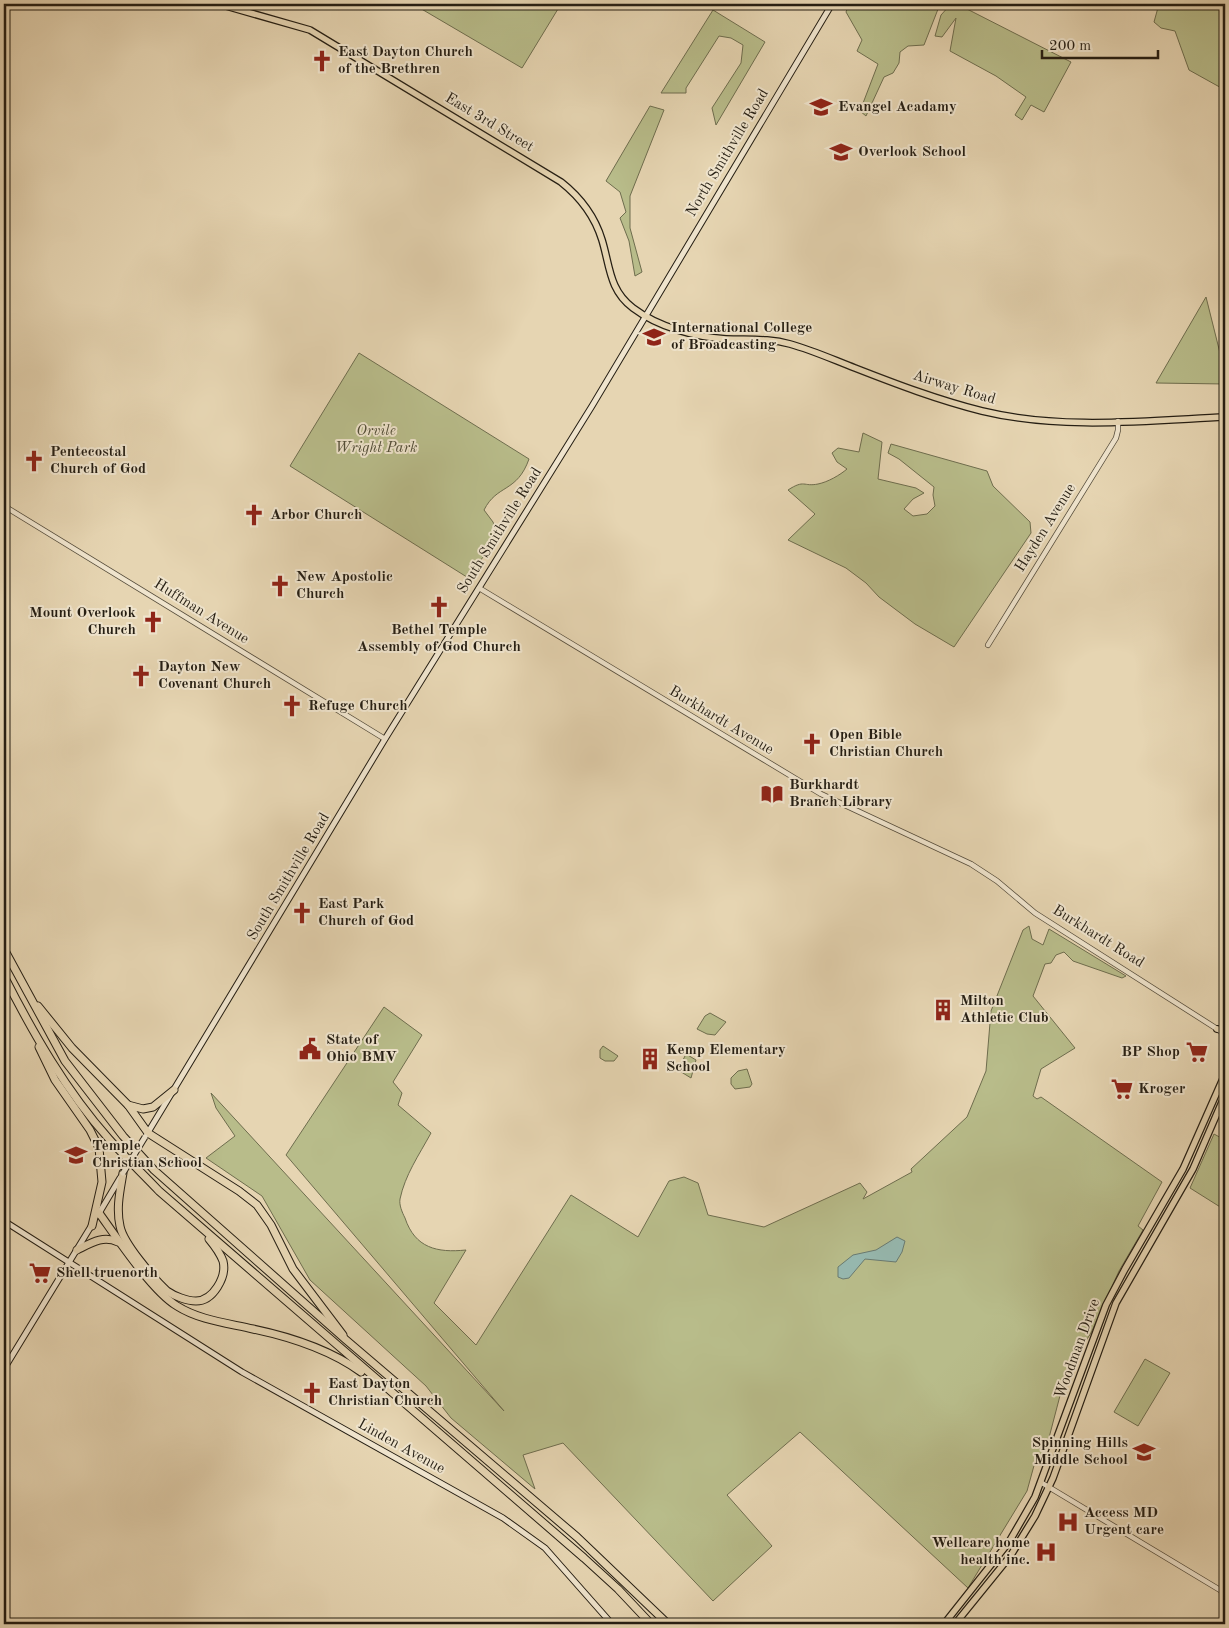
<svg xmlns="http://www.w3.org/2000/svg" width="1229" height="1628" font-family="'Old Standard TT',serif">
<rect width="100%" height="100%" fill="#e6d5b2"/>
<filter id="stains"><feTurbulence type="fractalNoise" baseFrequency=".004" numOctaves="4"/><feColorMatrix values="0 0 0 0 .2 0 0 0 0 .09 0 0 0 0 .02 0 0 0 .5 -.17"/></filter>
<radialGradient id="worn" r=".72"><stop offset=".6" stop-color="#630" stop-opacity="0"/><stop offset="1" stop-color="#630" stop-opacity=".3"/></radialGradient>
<!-- green -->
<g fill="#b8bc8a" stroke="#6e6d4e">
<path d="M413,4H561L522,68Z"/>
<path d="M849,4H940L924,45L908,46L900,52L899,63L893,73L884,77L866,116L860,111L878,64L857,51L862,40L846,12Z"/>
<path d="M951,4H970L967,9L1071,62L1044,112L1031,105L1022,120L1015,115L1026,97L996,76L950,51L956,18L942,37L935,36L941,15Z"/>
<path d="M1159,4H1225V90L1189,70L1175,31L1161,28L1154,22Z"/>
<path d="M713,10L765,42L716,125L712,108L741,63L743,45L731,38L719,36L686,88V93H661Z"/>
<path d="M650,106L664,110L630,196V228L642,272L635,276L629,241L620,218L626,212L620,192L606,181Z"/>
<path d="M1206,297L1225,373V384L1156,383Z"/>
<path d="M359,353L529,459C517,493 497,484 484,510L493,522L499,538L474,568L470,579L290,466Z"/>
<path d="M863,433L882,442L878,479L916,488L924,493L913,499L904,509L913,516L927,514L935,506L933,495L934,487L899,459L888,453L891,444L987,471L993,486L1030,522L1031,533L954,647L915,624L879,597L866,583L846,568L788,540L815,514L788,490C805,479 803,487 818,484C828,482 840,475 847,469L837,462L832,453L838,448L859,452Z"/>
<path d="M1029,926L1032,939L1043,945L1049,929L1126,976L1122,978L1073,961L1064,952L1056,955L1051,963L1045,964L1033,996L1075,1048L1041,1069L1033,1096L1037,1099L1041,1097L1162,1182L1138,1226L1143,1230L1119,1271L1091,1333L1078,1353L1062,1388L1045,1453L1035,1462L1027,1491L968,1588L800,1432L727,1495L772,1546L713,1601L563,1443L523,1455L535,1489L451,1418L426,1386L310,1280L262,1196L206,1158L235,1136L216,1108L211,1093L504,1411L286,1155L384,1007L422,1035L393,1082L402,1093L398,1105L431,1133C419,1155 405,1175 400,1199C399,1205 402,1212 405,1218C415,1248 437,1253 466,1250L434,1303L476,1345L571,1195L638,1237L669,1181L684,1177L698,1183L708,1215L764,1227L860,1183L867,1192L863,1199L912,1172L911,1169L967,1117L986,1071L991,1011L1023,930Z"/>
<path d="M710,1013L726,1022L715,1035L707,1034L697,1029L705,1016Z"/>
<path d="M603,1046L618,1056L614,1061H605L600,1058V1050Z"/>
<path d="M686,1054L696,1060L691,1078L678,1070Z"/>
<path d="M747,1069L752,1084L750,1087L735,1089L731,1084V1078L738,1071Z"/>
<path d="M1214,1134L1225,1140L1223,1161L1225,1163V1210L1190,1188Z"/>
<path d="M1145,1359L1170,1373L1138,1426L1114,1412Z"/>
</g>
<!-- water -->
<path fill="#96b8af" stroke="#697a71" d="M897,1237L905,1241L902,1252L896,1262L865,1259L849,1278L843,1279L838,1277V1267L853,1255L876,1250Z"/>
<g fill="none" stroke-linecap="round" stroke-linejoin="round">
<!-- tertiary casing -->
<g stroke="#554c3b" stroke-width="6">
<g id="tertiary">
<path d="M4,506L385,739"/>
<path d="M479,588L821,794L971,864L997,881L1035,913L1225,1034"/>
<path d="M988,645L1116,438L1118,430V421"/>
<path d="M1042,1483L1225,1593"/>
</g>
</g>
<!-- secondary casing -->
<g stroke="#251e13" stroke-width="7">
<g id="secondary">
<path d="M147,1134L385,739L592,406L832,4"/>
<path d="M98,1215L120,1178"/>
<path d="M4,1221L242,1372L503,1518L545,1548L612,1624"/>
<path d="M4,1369L93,1223"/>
</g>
</g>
<!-- primary casing -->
<g stroke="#251e13" stroke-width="8">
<g id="primary">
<path d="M219,4L310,30L561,182C580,197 595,217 602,240C610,266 609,290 633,308C658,327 695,337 726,339C748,340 769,338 790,344C812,350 834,360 855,368C896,384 938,400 982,411C1061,430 1144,421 1225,417"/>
<path d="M1217,1029L1225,1030"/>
<path d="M944,1624L1009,1542L1035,1497L1106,1305L1125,1269L1183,1169L1225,1074"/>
<path d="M955,1624L1011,1555L1035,1516L1053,1478L1116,1303L1193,1169L1225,1095"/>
</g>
</g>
<!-- motorway casing -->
<g stroke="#251e13" stroke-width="9">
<g id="motorway">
<path d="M4,949L65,1061L123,1136L154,1170L345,1339L577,1537L668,1624"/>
<path d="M4,976C33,1033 66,1091 109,1139C125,1157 143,1174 159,1191L584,1558L618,1589L651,1624"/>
<path d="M38,1006L72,1048L128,1105L143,1109L153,1107L174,1090"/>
<path d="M39,1047L55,1080L90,1130L99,1148L102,1182L92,1226"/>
<path d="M128,1105L148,1133L239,1191L257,1205L271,1225L293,1269L343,1335"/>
<path d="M123,1173C120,1191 116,1208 120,1226C123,1243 154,1279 167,1291C174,1296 187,1301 196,1301C213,1301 227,1277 223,1261C220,1253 214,1245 209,1239"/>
<path d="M99,1213C117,1238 152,1291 177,1306C199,1320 227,1323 253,1329C291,1337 329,1349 361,1372"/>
<path d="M77,1250C91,1243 103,1235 118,1242"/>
</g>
</g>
<!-- tertiary -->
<use href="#tertiary" stroke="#efe4cd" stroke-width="4.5"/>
<!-- secondary -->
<use href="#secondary" stroke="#efe4cd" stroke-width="5"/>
<!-- primary -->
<use href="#primary" stroke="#e6d5b2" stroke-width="5.5"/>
<!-- motorway -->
<use href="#motorway" stroke="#e6d5b2" stroke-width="7"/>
<!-- secondary-bridge casing -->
<g stroke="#251e13" stroke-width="7" stroke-linecap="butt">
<path id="secondary-bridge" d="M123,1173L145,1137"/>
</g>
<!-- secondary-bridge -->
<use href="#secondary-bridge" stroke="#efe4cd" stroke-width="5"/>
</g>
<!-- icons -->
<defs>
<g id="church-bare" transform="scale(1.725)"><path d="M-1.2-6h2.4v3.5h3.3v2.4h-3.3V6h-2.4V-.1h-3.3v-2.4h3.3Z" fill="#8f2418" stroke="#efe4cd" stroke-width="2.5" paint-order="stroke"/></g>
<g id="school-bare" transform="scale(1.725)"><path d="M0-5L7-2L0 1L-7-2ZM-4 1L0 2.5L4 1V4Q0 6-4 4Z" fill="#8f2418" stroke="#efe4cd" stroke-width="2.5" paint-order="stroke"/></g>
<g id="library-bare" transform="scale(1.725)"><path d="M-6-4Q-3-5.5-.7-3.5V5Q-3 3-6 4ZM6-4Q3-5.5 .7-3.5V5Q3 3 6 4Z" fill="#8f2418" stroke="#efe4cd" stroke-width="2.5" paint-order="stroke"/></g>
<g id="building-bare" transform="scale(1.725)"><path d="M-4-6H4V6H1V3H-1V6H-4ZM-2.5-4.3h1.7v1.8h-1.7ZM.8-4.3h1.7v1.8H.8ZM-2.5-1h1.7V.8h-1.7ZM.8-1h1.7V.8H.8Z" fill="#8f2418" stroke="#efe4cd" stroke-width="2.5" paint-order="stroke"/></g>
<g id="civic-bare" transform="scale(1.725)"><path d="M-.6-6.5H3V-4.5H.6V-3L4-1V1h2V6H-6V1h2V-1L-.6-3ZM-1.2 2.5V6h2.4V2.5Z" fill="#8f2418" stroke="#efe4cd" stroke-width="2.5" paint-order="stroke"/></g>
<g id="supermarket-bare" transform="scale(1.725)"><path d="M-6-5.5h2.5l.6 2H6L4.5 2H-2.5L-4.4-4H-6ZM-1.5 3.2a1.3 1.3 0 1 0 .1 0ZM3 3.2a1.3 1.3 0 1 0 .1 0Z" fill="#8f2418" stroke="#efe4cd" stroke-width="2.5" paint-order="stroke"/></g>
<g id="hospital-bare" transform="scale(1.725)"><path d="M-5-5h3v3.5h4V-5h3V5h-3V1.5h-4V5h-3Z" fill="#8f2418" stroke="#efe4cd" stroke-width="2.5" paint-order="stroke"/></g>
</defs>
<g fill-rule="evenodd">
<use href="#church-bare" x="322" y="61"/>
<use href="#school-bare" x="821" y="107"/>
<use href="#school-bare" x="841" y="152"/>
<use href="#school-bare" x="654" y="337"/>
<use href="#church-bare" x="34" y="461"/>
<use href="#church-bare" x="254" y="515"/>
<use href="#church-bare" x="280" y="586"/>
<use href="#church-bare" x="439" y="607"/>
<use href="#church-bare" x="153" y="622"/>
<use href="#church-bare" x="141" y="676"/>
<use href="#church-bare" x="292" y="706"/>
<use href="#church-bare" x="812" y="744"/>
<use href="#library-bare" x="772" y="794"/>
<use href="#church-bare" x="302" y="913"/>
<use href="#building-bare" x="943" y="1010"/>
<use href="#civic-bare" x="310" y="1049"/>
<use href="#supermarket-bare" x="1197" y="1052"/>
<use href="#building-bare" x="650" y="1059"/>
<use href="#supermarket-bare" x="1122" y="1089"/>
<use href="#school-bare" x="76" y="1155"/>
<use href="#supermarket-bare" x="40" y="1273"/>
<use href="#church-bare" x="312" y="1393"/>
<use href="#school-bare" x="1144" y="1452"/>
<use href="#hospital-bare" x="1068" y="1522"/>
<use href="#hospital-bare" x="1046" y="1552"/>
</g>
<g text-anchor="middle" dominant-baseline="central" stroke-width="4" stroke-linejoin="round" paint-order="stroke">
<!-- poi labels -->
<g font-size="15" font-weight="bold" fill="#251e13" stroke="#efe4cd" text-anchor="start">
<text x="338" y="52">East Dayton Church<tspan x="338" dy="17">of the Brethren</tspan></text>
<text x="838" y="107">Evangel Acadamy</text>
<text x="858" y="152">Overlook School</text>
<text x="671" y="328">International College<tspan x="671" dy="17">of Broadcasting</tspan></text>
<text x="50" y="452">Pentecostal<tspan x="50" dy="17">Church of God</tspan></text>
<text x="270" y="515">Arbor Church</text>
<text x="296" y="577">New Apostolic<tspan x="296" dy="17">Church</tspan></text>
<text x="136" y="613" text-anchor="end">Mount Overlook<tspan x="136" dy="17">Church</tspan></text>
<text x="439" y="630" text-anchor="middle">Bethel Temple<tspan x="439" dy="17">Assembly of God Church</tspan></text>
<text x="158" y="667">Dayton New<tspan x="158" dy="17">Covenant Church</tspan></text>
<text x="308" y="706">Refuge Church</text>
<text x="829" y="735">Open Bible<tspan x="829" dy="17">Christian Church</tspan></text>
<text x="789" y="785">Burkhardt<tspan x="789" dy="17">Branch Library</tspan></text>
<text x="318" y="904">East Park<tspan x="318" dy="17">Church of God</tspan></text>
<text x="960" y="1001">Milton<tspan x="960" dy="17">Athletic Club</tspan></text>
<text x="326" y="1040">State of<tspan x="326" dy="17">Ohio BMV</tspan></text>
<text x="666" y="1050">Kemp Elementary<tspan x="666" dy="17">School</tspan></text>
<text x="1180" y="1052" text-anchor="end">BP Shop</text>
<text x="1138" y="1089">Kroger</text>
<text x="92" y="1146">Temple<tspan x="92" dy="17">Christian School</tspan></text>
<text x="56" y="1273">Shell truenorth</text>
<text x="328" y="1384">East Dayton<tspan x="328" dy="17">Christian Church</tspan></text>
<text x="1128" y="1443" text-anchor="end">Spinning Hills<tspan x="1128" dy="17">Middle School</tspan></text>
<text x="1084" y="1513">Access MD<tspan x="1084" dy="17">Urgent care</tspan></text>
<text x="1030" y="1543" text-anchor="end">Wellcare home<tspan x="1030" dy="17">health inc.</tspan></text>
</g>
<!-- street labels -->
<g font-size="15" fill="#251e13" stroke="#efe4cd">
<text transform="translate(489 123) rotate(31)">East 3rd Street</text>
<text transform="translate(728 153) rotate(-59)">North Smithville Road</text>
<text transform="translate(954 388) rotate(17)">Airway Road</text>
<text transform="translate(1046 528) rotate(-58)">Hayden Avenue</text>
<text transform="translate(500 531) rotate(-58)">South Smithville Road</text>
<text transform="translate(201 612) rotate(32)">Huffman Avenue</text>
<text transform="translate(721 721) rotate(31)">Burkhardt Avenue</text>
<text transform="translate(289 877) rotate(-59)">South Smithville Road</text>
<text transform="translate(1098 937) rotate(32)">Burkhardt Road</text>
<text transform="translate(1078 1349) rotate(-70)">Woodman Drive</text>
<text transform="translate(401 1447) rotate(29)">Linden Avenue</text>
</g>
<!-- park labels -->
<g font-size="15" font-style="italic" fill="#514d37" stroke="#efe4cd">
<text x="376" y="431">Orvile<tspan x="376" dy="17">Wright Park</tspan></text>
</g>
</g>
<!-- margin -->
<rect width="1229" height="1628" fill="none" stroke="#e6d5b2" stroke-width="20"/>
<rect x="5" y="5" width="1219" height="1618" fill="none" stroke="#251e13" stroke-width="2.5"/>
<rect x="10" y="10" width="1209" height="1608" fill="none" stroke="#251e13"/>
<!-- scale -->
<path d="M1042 50v8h116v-8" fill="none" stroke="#251e13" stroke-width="2.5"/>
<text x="1049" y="50" font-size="15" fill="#251e13" stroke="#efe4cd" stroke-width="4" paint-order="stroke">200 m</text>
<rect width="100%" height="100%" filter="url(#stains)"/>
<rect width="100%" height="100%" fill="url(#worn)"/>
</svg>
